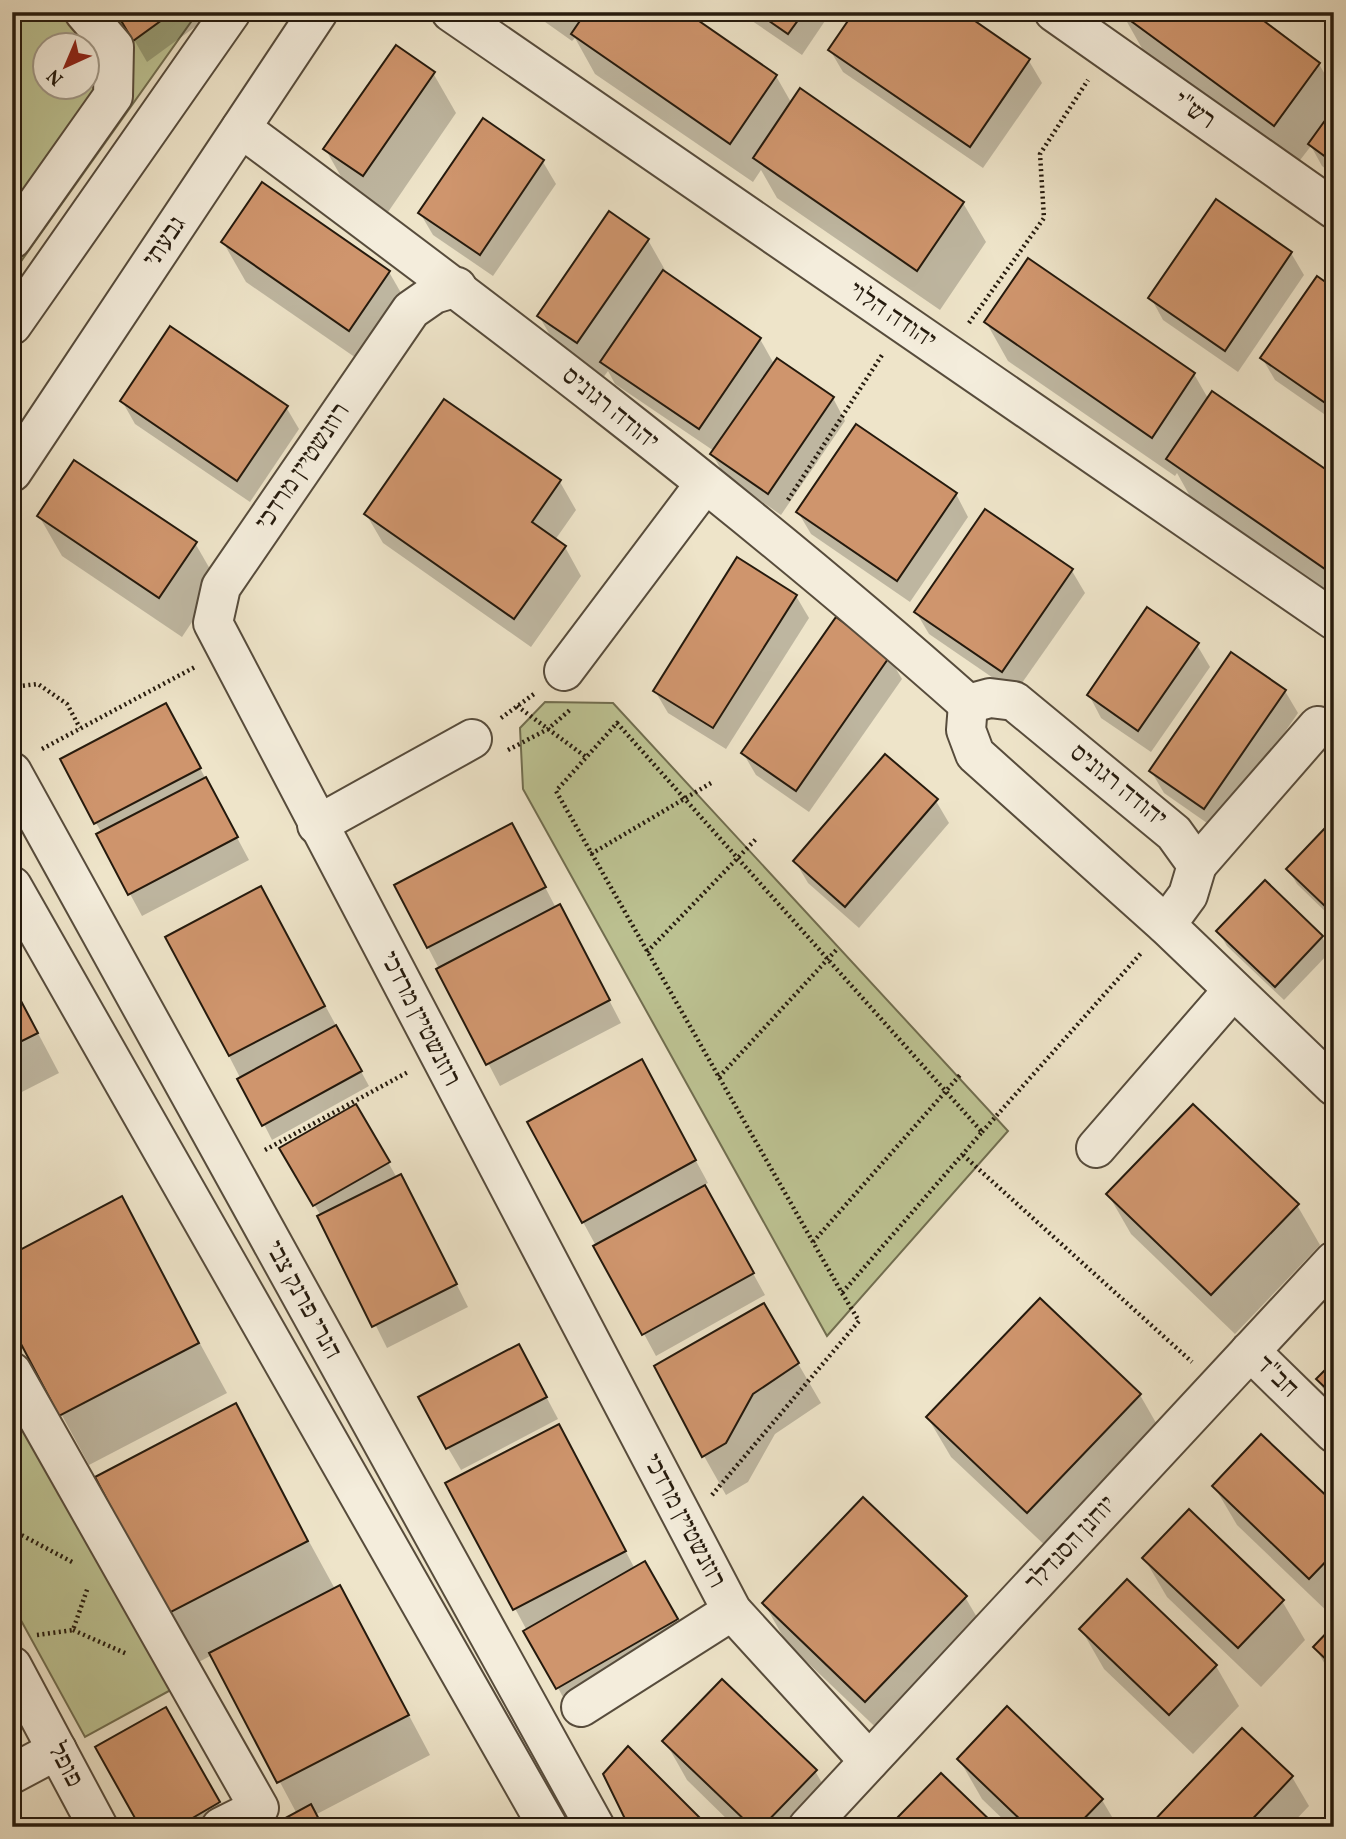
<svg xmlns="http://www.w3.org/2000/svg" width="1346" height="1839" font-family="Vollkorn,'Frank Ruhl Libre',serif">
<rect width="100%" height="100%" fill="#eee4c9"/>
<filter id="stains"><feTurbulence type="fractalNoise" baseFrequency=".00286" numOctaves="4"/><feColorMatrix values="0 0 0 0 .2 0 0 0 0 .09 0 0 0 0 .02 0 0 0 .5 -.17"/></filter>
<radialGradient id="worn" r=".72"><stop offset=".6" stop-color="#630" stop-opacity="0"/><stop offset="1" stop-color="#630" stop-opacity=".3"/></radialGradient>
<!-- green -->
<g fill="#bdc393" stroke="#716e50" stroke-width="2" fill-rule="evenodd">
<path d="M12,12H198L12,274ZM46,46H88V88H46Z"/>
<path d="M545,702L613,703L1008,1131L827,1336L523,789L520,728Z"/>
<path d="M12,1400L178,1686L85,1737L12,1604Z"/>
</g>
<!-- shadow -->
<g fill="#0003">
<path d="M118,12H204L206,19L147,62Z"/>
<path d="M531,12H683L776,76L792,104L963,203L986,242L940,310L777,198L761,170L753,182L595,74L575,38L572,41Z"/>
<path d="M739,12H831L802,55Z"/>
<path d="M1249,12L1319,64L1334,90V175L1322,166L1311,146L1297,164L1144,52L1122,13Z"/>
<path d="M1323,12H1334V20Z"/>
<path d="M830,50L1029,61L1042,83L983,168L843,72Z"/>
<path d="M433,73L456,113L386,215L348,189L326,150Z"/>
<path d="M484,121L543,162L556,184L493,276L433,235L420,213Z"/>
<path d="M263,185L389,272L412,312L372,369L246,282L223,242Z"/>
<path d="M648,240L669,277L760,339L774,364L833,398L845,421L781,515L725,476L712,454L714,451L615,384L608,371L600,382L562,356L539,316Z"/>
<path d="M1291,253L1304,275L1238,372L1163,320L1151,298Z"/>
<path d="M1028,260L1194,374L1209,400L1334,477V597L1191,498L1177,473L1175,476L1008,361L986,322Z"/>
<path d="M1334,290V421L1275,380L1262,358Z"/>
<path d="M122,401L286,407L299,429L250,502L135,424Z"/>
<path d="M560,482L576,510L555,540L565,547L581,576L531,647L383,543L366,514Z"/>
<path d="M956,494L968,517L910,602L811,534L798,512Z"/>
<path d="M39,516L195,543L218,583L182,637L62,556Z"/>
<path d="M1072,571L1085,593L1015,693L929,634L916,612Z"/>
<path d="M796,596L809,618L726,749L668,713L655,691Z"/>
<path d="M1197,645L1210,667L1151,752L1101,718L1089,695Z"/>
<path d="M889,657L902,679L809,812L756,775L743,753Z"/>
<path d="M1285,691L1298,713L1217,830L1164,793L1151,771Z"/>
<path d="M178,727L249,860L142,916L98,835L102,833L96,823Z"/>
<path d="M936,801L949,823L859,928L808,883L795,861Z"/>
<path d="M1334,838V920L1297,884L1288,869Z"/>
<path d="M524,847L556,908L572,929L621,1023L500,1086L396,886Z"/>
<path d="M273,910L369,1086L272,1140L168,937Z"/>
<path d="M1218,931L1322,937L1330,952L1284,1000L1227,946Z"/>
<path d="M12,984L59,1073L12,1097Z"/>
<path d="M654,1084L708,1183L704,1185L765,1295L656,1356L583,1222Z"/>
<path d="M356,1106L397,1178L413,1198L468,1307L387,1348L321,1216L281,1149Z"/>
<path d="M1108,1194L1297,1205L1320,1245L1235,1334L1131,1234Z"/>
<path d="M121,1199L227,1393L89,1465L12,1323V1235L21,1251Z"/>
<path d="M1040,1300L1140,1395L1163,1435L1051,1551L951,1457L928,1418Z"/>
<path d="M764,1305L821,1403L775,1434L748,1482L726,1495L704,1456Z"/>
<path d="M1334,1364V1407L1318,1380Z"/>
<path d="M531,1368L558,1419L461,1470L448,1448Z"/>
<path d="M235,1406L335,1589L362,1627L430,1755L315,1815L297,1814L212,1655L197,1663L169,1614Z"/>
<path d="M571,1448L635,1569L644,1563L689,1642L570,1710L447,1483Z"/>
<path d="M1214,1486L1334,1505L1333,1617L1237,1525Z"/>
<path d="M1144,1558L1282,1601L1305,1640L1261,1687L1167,1597Z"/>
<path d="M965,1597L988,1636L889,1740L786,1642L764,1603Z"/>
<path d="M1334,1628V1680L1315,1647Z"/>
<path d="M1081,1629L1216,1666L1239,1706L1193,1754L1104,1669Z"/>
<path d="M165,1709L231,1825L228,1827H142Z"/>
<path d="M1242,1730L1292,1777L1309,1806L1289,1827H1150Z"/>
<path d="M665,1741L815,1771L838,1810L822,1827H735L687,1780Z"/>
<path d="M959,1759L1102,1800L1118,1827H1011L982,1799Z"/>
</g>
<!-- building -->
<g fill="#cf956d" stroke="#251a0d" stroke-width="2">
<path d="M116,12H173L133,41Z"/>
<path d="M586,12H686L777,75L730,144L571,34Z"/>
<path d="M756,12H804L788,34Z"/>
<path d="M854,12H962L1030,59L970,147L828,50Z"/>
<path d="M1252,12L1320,63L1274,126L1120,13Z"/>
<path d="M396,45L435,72L363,176L323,149Z"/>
<path d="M800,88L964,202L917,271L753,158Z"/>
<path d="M1334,108V163L1308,144Z"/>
<path d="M483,118L544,160L480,255L418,213Z"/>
<path d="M262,182L390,271L349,331L221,242Z"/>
<path d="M1216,199L1292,252L1225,351L1148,298Z"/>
<path d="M609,211L649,239L577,343L537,316Z"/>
<path d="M1028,258L1195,373L1152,438L984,322Z"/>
<path d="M663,270L761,338L699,429L600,362Z"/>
<path d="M1317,276L1334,288V409L1260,358Z"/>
<path d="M170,326L288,406L237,481L120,401Z"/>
<path d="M777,358L834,397L768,494L710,454Z"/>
<path d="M1212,391L1334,475V556L1325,569L1166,459Z"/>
<path d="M444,399L561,480L532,522L566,546L514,619L364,514Z"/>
<path d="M856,424L957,493L897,581L796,512Z"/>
<path d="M74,460L197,542L159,598L37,516Z"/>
<path d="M985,509L1073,569L1002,672L914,612Z"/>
<path d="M737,557L797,595L713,728L653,691Z"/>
<path d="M1147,607L1199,643L1138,731L1087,695Z"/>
<path d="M836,617L890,656L796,791L741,753Z"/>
<path d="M1231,652L1286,690L1204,809L1149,771Z"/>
<path d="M166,703L201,768L94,824L60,759Z"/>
<path d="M885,754L938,799L845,907L793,861Z"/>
<path d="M206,777L238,837L128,895L96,834Z"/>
<path d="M512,823L546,887L427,948L394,885Z"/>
<path d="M1326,827L1334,835V906L1329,910L1286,869Z"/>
<path d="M1265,880L1323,936L1275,987L1216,931Z"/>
<path d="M261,886L325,1006L229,1056L165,937Z"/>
<path d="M560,904L610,1000L486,1065L436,969Z"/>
<path d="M12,984L38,1033L12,1046Z"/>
<path d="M336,1025L362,1071L262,1126L237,1079Z"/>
<path d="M642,1059L696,1160L582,1223L527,1122Z"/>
<path d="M356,1104L390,1162L313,1206L279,1148Z"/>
<path d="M1193,1104L1299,1204L1211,1295L1106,1194Z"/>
<path d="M401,1174L457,1284L372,1327L317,1216Z"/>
<path d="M705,1185L754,1273L642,1335L593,1246Z"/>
<path d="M122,1196L199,1343L59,1416L12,1327V1254Z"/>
<path d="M1040,1298L1141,1394L1027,1513L926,1417Z"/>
<path d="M764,1303L799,1363L753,1394L726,1443L702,1457L654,1366Z"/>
<path d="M519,1344L547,1397L446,1449L418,1397Z"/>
<path d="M1334,1361V1396L1316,1379Z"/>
<path d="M236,1403L308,1541L167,1614L95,1477Z"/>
<path d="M559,1424L626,1551L513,1610L445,1483Z"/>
<path d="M1261,1434L1334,1503V1553L1309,1579L1212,1486Z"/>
<path d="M863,1497L967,1596L865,1702L762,1603Z"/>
<path d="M1189,1509L1284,1600L1238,1648L1142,1558Z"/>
<path d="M645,1561L678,1619L556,1689L523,1631Z"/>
<path d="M1127,1579L1217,1665L1169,1715L1079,1629Z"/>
<path d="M340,1585L409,1715L277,1783L209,1653Z"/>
<path d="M1334,1625V1667L1313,1647Z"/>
<path d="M722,1679L817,1770L762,1827H752L662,1741Z"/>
<path d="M1007,1706L1103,1799L1076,1827H1028L957,1759Z"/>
<path d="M166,1707L220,1802L177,1827H140L95,1747Z"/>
<path d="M1242,1728L1293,1776L1245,1827H1148Z"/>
<path d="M628,1746L709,1827H629L603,1774Z"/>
<path d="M941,1773L997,1827H904L896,1819Z"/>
<path d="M311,1804L323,1827H269Z"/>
</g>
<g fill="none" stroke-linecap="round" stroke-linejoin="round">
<!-- minor casing -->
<g stroke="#574c3c" stroke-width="42">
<g id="minor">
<path d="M451,12L1334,620"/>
<path d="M1054,12L1334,209"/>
<path d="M241,128C489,312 737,499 968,704"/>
<path d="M12,239L113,96L114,47L84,12"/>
<path d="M457,287L434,294L411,310L221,587L213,623L732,1611L869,1761"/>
<path d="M12,325L231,12"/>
<path d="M12,472L318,12"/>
<path d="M564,671L704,485"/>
<path d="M968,704L966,730L975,754L1166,925L1334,1086"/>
<path d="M968,704L990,698L1014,701L1174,833L1197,865L1188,895L1166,925"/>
<path d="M12,772L595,1827"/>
<path d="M317,825L472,739"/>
<path d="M1197,865L1318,726"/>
<path d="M12,886L548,1827"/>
<path d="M1096,1148L1233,990"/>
<path d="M1250,1351L1334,1433"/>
<path d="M12,1372L259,1808L221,1827"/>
<path d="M12,1666L98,1827"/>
<path d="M581,1707L732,1611"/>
<path d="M12,1774L57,1750"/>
<path d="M808,1827L1334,1261"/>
</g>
</g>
<!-- path -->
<g stroke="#251a0d" stroke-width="4.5" stroke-dasharray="2 3.5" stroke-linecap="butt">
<path d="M969,323L1044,218L1040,154L1088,80"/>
<path d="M788,500L882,355"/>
<path d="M12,687L38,684L67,704L80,728"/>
<path d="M517,706L586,757"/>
<path d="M501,718L534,694"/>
<path d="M42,749L195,667"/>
<path d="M508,750L548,729L571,709"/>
<path d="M591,854L711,783"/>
<path d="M647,952L756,839"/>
<path d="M719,1077L838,948"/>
<path d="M982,1132L1142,952"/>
<path d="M265,1150L408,1072"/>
<path d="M963,1155L1192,1362"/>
<path d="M813,1242L960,1075"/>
<path d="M712,1495L859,1321L842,1293L556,791L617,723L982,1132L842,1293"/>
<path d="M12,1530L74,1563"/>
<path d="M73,1630L127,1654"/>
<path d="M37,1635L73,1630L88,1587"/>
</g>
<!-- minor -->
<use href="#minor" stroke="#f4eddc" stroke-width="38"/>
</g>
<g text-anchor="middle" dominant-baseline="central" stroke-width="6" stroke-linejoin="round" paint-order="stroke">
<!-- street labels -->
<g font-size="26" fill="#251a0d" stroke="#f4eddc">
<text transform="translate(1194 111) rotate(35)">רש"י</text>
<text transform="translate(165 242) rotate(-56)">גבעתי</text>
<text transform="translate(892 316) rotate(34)">יהודה הלוי</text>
<text transform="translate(610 409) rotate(39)">יהודה רגוניס</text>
<text transform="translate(303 467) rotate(-56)">רוזנשטיין מרדכי</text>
<text transform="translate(1118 786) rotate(39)">יהודה רגוניס</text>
<text transform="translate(420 1019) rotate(63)">רוזנשטיין מרדכי</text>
<text transform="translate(303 1300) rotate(61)">הנרי פרנק צבי</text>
<text transform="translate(1277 1377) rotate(44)">חב"ד</text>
<text transform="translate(684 1521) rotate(62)">רוזנשטיין מרדכי</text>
<text transform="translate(1071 1544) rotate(-47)">יוחנן הסנדלר</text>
<text transform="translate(65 1765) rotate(62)">פופל</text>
</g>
</g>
<!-- margin -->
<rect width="1346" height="1839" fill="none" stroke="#eee4c9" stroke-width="42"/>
<rect x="14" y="14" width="1318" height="1811" fill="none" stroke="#251a0d" stroke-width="3.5"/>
<rect x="21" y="21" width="1304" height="1797" fill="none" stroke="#251a0d" stroke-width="2"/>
<!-- north arrow -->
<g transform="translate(66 66) rotate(224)"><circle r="33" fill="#f4eddc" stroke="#a19989" stroke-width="2"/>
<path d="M0-5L12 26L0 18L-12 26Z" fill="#8f2418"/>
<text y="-10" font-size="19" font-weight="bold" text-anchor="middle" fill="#251a0d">N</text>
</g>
<rect width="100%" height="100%" filter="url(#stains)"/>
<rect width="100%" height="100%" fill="url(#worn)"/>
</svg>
